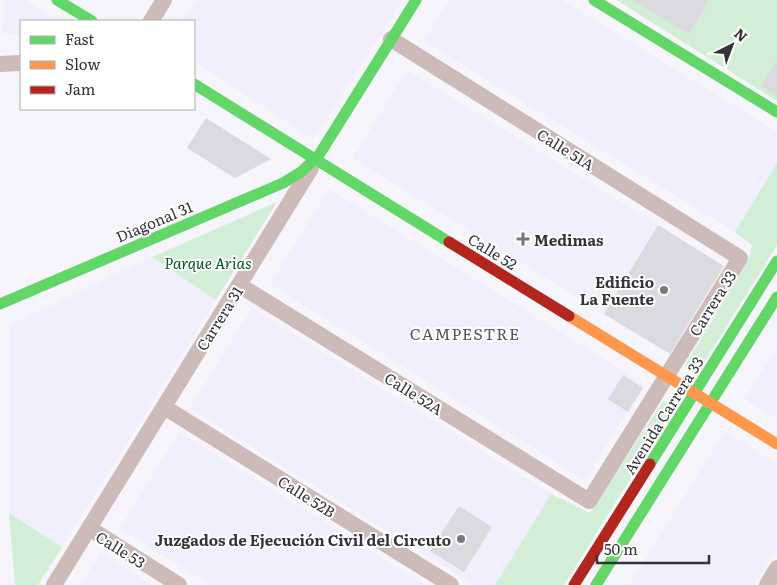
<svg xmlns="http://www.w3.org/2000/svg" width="777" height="585" font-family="Literata,serif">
<rect width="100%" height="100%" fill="#f6f5fb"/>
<!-- built -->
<g fill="#f1eefd">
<path d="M4,0H25L60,21H21V35L3,34Z"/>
<path d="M197,0H403L313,139L194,61V21H183Z"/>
<path d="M449,0H562L777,132V163L735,232L424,41Z"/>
<path d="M407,70L658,225L604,314L353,158Z"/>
<path d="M329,189L644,384L585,480L270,284Z"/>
<path d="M152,257L216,300L62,547L9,513L10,325Z"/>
<path d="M252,308L551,494L495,585H474L190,408Z"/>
<path d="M777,347V419L744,399Z"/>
<path d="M725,431L777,464V548L754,585H629Z"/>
<path d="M179,432L426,585H211L120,528Z"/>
<path d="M101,553L152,585H81Z"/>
</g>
<!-- green -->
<g fill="#d3eed7">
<path d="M616,0H777V101Z"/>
<path d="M777,163V245L696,375L684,367L749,259L752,245L735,232Z"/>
<path d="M277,202L216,300L152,257Z"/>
<path d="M663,401L675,407L564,585H495L551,494L590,513Z"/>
<path d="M9,513L62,547L38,585H15Z"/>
</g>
<!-- building -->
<g fill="#dadadf">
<path d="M632,0H709L689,34Z"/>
<path d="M777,61V96L761,86Z"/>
<path d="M206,118L271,159L235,178L187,148Z"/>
<path d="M658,225L724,266L670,354L604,314Z"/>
<path d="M623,375L643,388L628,412L608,399Z"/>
<path d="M459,506L492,527L464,572L430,551Z"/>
</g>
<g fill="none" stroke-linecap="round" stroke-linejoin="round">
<!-- street -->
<g stroke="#ccbbb8" stroke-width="16">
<path d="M151,21L164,0"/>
<path d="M0,64L21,63"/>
<path d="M239,285L589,501L740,258L391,39"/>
<path d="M164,407L451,585"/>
<path d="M89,528L179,585"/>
<path d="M54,585L311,168"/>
<path d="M767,585L777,568"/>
</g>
<!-- fast -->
<g stroke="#63d668" stroke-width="11">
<path d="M57,0L92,21"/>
<path d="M594,0L777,112"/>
<path d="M194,84L449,242"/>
<path d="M0,304L283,183L301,172L319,155L416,0"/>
<path d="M650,464L777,261"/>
<path d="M596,585L777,297"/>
</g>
<!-- slow -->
<path stroke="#ff974d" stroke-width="11" d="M569,316L777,444"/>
<!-- jam -->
<g stroke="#b3261e" stroke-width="11">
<path d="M449,242L569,316"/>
<path d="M574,585L650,464"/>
</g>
</g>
<!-- markers -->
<g fill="#78777d" stroke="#fff" stroke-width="2">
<path d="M520.5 231.5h5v5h5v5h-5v5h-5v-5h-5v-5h5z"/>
<circle cx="664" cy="290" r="5"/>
<circle cx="461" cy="539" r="5"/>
</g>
<g text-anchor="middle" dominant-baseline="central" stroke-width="4" stroke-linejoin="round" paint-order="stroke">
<!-- street labels -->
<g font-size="15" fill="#343339" stroke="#fff">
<text transform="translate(566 149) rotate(32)">Calle 51A</text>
<text transform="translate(154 221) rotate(-23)">Diagonal 31</text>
<text transform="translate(493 251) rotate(32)">Calle 52</text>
<text transform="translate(712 303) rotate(-58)">Carrera 33</text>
<text transform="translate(219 318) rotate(-58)">Carrera 31</text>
<text transform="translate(414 393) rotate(32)">Calle 52A</text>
<text transform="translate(663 415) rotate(-58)">Avenida Carrera 33</text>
<text transform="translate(307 496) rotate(32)">Calle 52B</text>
<text transform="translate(121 549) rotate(32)">Calle 53</text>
</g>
<!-- poi labels -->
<g font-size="15" font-weight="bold" fill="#343339" stroke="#fff" text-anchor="end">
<text x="534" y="239" text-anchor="start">Medimas</text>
<text x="654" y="281">Edificio<tspan x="654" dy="17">La Fuente</tspan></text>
<text x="451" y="539">Juzgados de Ejecución Civil del Circuto</text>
</g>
<!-- park labels -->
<g font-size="15" font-style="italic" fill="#02571c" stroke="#fff">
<text x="208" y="262">Parque Arias</text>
</g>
<!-- neighbourhood labels -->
<g font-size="16" letter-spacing="1" fill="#56535f" stroke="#fff">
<text x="465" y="333">CAMPESTRE</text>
</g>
</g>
<!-- legend -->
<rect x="20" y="20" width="175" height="90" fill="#ffffff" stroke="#aeadb0"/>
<rect x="30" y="36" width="25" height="8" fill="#63d668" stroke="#aeadb0"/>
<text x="65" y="45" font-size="15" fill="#343339">Fast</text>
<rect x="30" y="61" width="25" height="8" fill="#ff974d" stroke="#aeadb0"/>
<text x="65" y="70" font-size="15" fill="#343339">Slow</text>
<rect x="30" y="86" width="25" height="8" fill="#b3261e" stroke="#aeadb0"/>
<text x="65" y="95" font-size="15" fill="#343339">Jam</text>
<!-- north arrow -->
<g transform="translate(732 45) rotate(42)" stroke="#ffffff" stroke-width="4" paint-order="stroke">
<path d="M0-4L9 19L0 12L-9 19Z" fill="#343339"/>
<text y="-8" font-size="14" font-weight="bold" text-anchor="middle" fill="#343339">N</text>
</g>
<!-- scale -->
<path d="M597 555v8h112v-8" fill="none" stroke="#343339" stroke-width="2.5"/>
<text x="604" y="555" font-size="15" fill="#343339" stroke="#ffffff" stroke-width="4" paint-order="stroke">50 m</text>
</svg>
